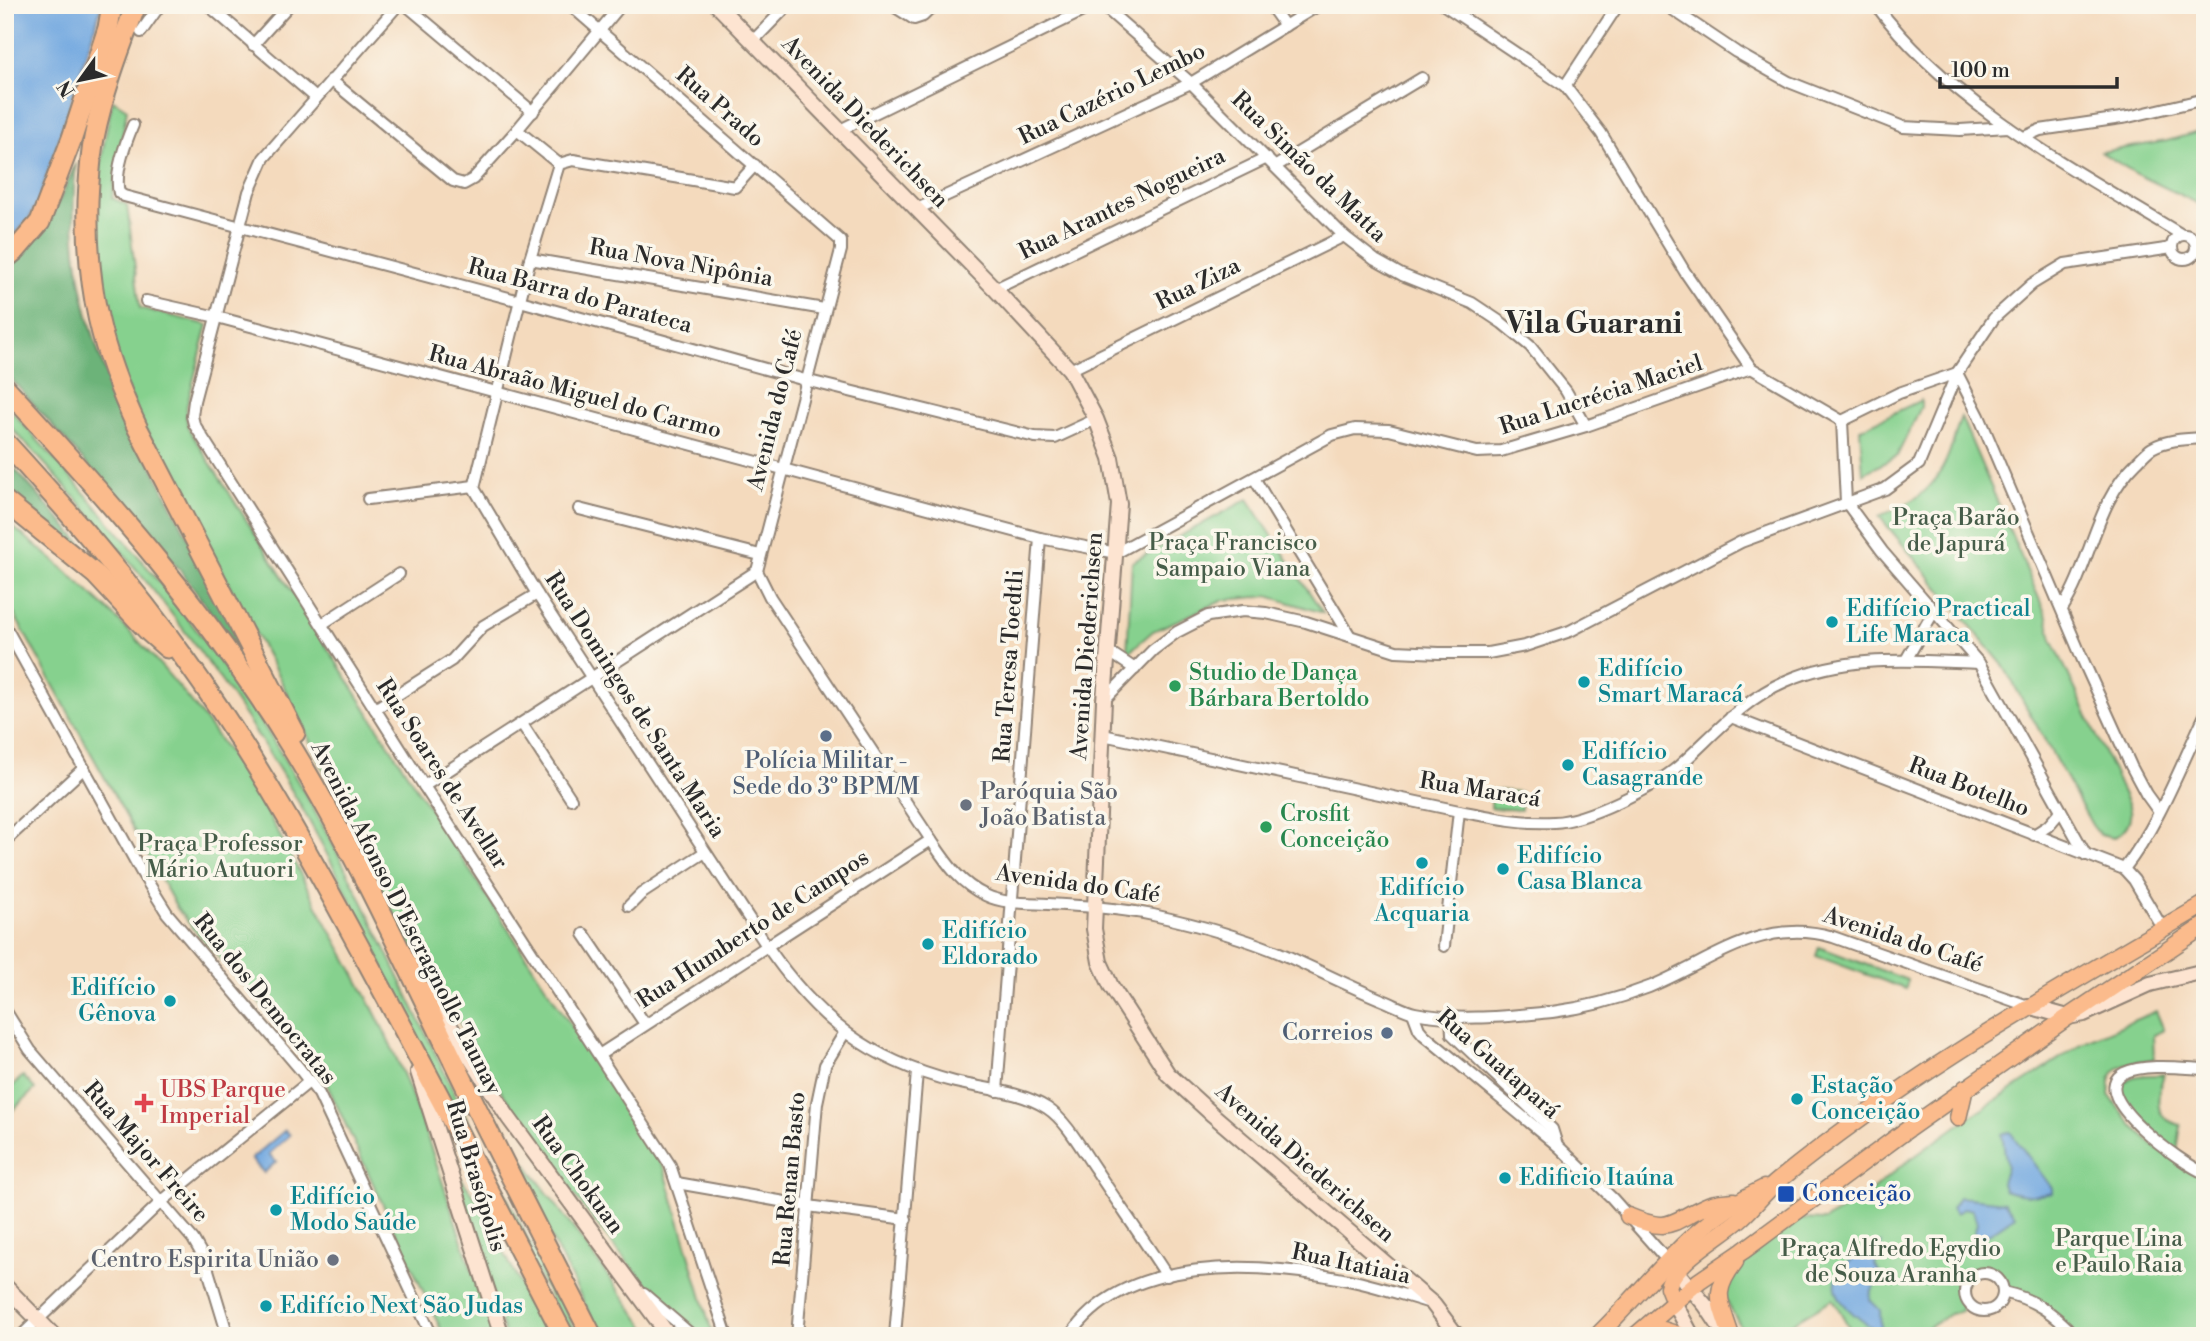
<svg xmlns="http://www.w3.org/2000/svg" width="2210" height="1341" font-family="'Libre Bodoni',serif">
<rect width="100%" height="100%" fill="#fbf7ec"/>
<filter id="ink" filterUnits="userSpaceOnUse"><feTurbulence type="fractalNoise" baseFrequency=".0143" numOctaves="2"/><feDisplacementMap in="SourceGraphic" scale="14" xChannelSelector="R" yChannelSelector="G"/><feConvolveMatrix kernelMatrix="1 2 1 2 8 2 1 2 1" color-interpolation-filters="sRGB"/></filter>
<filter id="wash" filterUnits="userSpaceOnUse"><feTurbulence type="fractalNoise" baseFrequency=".00686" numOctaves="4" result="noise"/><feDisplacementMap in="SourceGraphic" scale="28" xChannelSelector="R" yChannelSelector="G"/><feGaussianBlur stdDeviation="1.57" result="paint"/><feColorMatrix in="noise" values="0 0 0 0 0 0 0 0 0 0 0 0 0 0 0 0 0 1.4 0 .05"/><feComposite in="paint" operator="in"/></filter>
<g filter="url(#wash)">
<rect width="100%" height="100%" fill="#f4dabd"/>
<!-- green -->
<g fill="#86d18e" stroke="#587e5c" stroke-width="2">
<path d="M113,100L127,109L112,198L127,205L140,308L208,325L187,405L186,416L188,428L417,789L664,1168L713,1336C695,1335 679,1315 666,1304C634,1272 607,1239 580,1203C524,1129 474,1053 431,971L418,966L279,677L143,426C94,320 85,214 113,100Z"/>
<path d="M2205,130V207L2135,173L2101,152L2167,141Z"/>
<path d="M1921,400V407L1897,456L1863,474L1860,429Z"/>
<path d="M5,404C106,515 204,627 282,755C338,846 383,944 429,1040C476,1140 528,1238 579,1336H570C524,1246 475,1157 430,1066C387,978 348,888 299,803C218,662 116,538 5,421Z"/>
<path d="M1961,417L2047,617L2052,639L2129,806C2134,820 2125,832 2113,838L2100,835L2092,825L2003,665L1879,516C1918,501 1937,488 1951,448C1955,438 1957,426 1961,417Z"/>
<path d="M1248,499L1323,613L1268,596L1224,600L1153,631L1127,654L1132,562Z"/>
<path d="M5,521C95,590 174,670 237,765C267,809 291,856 315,902C343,954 373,1004 396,1057C435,1148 460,1243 495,1336H444L324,1078L313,1062L195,931L178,910L5,598Z"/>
<path d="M1492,790L1521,792V810L1491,808Z"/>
<path d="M1819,947L1907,980L1906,989L1816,956Z"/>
<path d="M2156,1011L2164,1030L2153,1035L2154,1059C2141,1061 2119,1062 2111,1077C2109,1081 2110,1090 2109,1095C2134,1131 2161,1160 2205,1172V1336H2077L2006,1290C1994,1253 1955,1273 1962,1311L1950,1314L1915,1336H1854L1833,1299L1770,1336H1746L1724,1297L1728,1275L1756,1245L1797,1219L1825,1220L1859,1201L1897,1169L1964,1121L2088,1040Z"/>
<path d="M2164,1074C2157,1096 2151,1119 2181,1125L2177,1152L2126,1103L2120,1089C2128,1071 2148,1077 2164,1074Z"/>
<path d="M23,1076L35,1089L9,1114L5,1110V1093Z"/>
<path d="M502,1136L521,1157L652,1336H601L500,1138Z"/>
<path d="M461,1178L481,1206L546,1336H505L458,1179Z"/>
</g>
<!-- forest -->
<g fill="#6cb379" stroke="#4c6f52" stroke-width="2">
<path d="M76,163C68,240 81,304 107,377L253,666L251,669L181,571L5,372V267L41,231L60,199Z"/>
<path d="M5,458L107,572L5,491Z"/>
</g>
<!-- water -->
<g fill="#72a8e0" stroke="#4e6a86" stroke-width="2">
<path d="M5,5H101V8L39,200L28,221L5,243Z"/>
<path d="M285,1130L290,1135L269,1154L276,1162L264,1173L251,1159Z"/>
<path d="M2010,1132L2052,1188V1193C2038,1197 2017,1195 2004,1190L2002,1182L2007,1166L2002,1134Z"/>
<path d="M1959,1197L2004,1202L2015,1216L1983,1238L1975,1237L1974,1235L1977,1223L1973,1210L1964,1208L1956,1214L1952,1208Z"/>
<path d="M1881,1244L1880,1253L1875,1265L1881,1276L1871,1292L1870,1300L1880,1310L1881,1333C1825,1300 1816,1271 1881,1244Z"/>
</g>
</g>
<g filter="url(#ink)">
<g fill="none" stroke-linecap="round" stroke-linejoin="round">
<!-- street casing -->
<g stroke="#908274" stroke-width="14">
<g id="street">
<path d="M208,5L316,98"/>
<path d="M398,5L264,158L249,192L194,401L192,416L194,424L424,786L670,1165L727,1336"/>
<path d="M406,5L533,112"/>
<path d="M570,5L841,241V250L757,571L770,597L931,840C946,862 959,883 985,895C1003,904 1028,903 1048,904C1083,906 1118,908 1153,915C1199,925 1246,938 1289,957C1321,972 1353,988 1385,1001C1395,1005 1405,1011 1415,1013C1459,1022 1508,1016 1552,1012C1585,1008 1618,999 1649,987C1711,962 1762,916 1833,937L2028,1006"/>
<path d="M892,5L914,19L923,16L934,5"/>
<path d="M1102,5L1191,83L1344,236L1375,260L1402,275L1472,303L1502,323L1530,346L1566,391L1586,426"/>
<path d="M1270,5L1285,26"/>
<path d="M1444,5L1565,86L1601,133L1685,272L1751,368L1842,421"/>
<path d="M1666,5L1736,52L1789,82L1903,127L1960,130L2008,127"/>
<path d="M1876,5C1950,105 2077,171 2182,235"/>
<path d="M141,32L160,5"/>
<path d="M754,40L788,5"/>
<path d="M253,45L289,5"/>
<path d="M331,80L453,181L464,184L473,179L517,130L621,5"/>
<path d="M1565,86L1618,5"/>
<path d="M133,125C125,144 114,173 119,193L124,196L520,301L805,380L1035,437L1055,438L1096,419"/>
<path d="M517,130L559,164"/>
<path d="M840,130L1095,5"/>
<path d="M2024,137L2040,130L2128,117L2205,99"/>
<path d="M755,165L735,187L573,160L559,164L530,259L474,488L537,594L767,946C817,1019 868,1060 955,1082C984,1089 1021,1091 1047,1108C1067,1121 1082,1150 1096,1170C1119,1205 1144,1240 1167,1276"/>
<path d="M1276,166L1422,78"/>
<path d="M917,209L1191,83L1319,5"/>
<circle cx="2184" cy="247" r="12"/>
<path d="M530,259L824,309"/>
<path d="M995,289L1267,158"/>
<path d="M146,301L217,317L1040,538L1116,553L1332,435L1355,429L1389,430L1477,452L1501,451L1586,426L1751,368"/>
<path d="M1070,370L1344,236"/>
<path d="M1957,373L1899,393L1842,421L1846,502L1882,551L1979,663L2086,855"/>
<path d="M1957,373L1979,416L2082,658L2131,766L2146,794L2159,812"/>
<path d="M1254,478L1350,636"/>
<path d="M368,499L474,486"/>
<path d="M579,509L760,555"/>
<path d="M2062,609C2092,562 2095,502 2137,462C2141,458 2147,451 2152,448C2168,439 2187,439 2205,438"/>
<path d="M322,624L399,574"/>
<path d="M5,626L142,873L167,913L299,1068L319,1094L432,1336"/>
<path d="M1108,651L1135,669"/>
<path d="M1906,660L1934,611"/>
<path d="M1104,700L1153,650L1177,632L1208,616L1243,611L1266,613L1306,622L1396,651L1439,653H1488L1525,646L1570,631L1741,542L1885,489L1919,464L1957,373L1994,318L2032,284L2065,264L2172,248"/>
<path d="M375,709L452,660L483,626L537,594"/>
<path d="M1731,717L2124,869L2134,880L2163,929"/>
<path d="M522,724L571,799"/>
<path d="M1103,735L1459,811C1490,817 1523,824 1554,822C1587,821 1654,787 1679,766C1714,735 1742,700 1786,681C1848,654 1914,661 1979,663"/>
<path d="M424,786L757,571"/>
<path d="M2034,835L2048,826L2061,811"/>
<path d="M5,841L84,768"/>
<path d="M2124,869C2159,824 2180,767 2205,715"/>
<path d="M629,906L641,894L705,852"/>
<path d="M584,934L645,1024"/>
<path d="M1444,946L1459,811"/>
<path d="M5,1010L30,1050L193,1239L205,1260L228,1336"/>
<path d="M1413,1013L1419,1029L1424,1035L1557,1145L1612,1198L1667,1260"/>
<path d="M1451,1016L1452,1034L1552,1129L1557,1145"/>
<path d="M599,1055L931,840"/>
<path d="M2205,1069C2183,1068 2144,1063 2124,1073C2083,1094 2185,1166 2205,1173"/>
<path d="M997,1091L1040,538"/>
<path d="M677,1183L808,1206L906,1219"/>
<circle cx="1984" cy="1292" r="19"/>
<path d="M2003,1292C2034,1299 2054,1313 2075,1336"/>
<path d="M644,1294L693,1336"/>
<path d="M21,1336L161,1202L310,1081"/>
<path d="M797,1336L817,1103L825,1065L845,1032"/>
<path d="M895,1336L917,1072"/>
<path d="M1070,1336C1124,1254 1259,1262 1343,1279C1373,1284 1402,1295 1431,1303"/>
</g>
</g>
<!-- secondary casing -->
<g stroke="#908274" stroke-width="18">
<g id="secondary">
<path d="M717,5L995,289L1070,370L1096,419L1111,458L1119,504L1104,700L1094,929L1100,962L1111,986L1168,1074L1213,1115L1433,1304L1457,1336"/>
<path d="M427,990L508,1117L669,1336"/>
<path d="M2028,1006L2068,1017L2084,1014L2150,984L2205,971"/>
<path d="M418,1072L502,1336"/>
<path d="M1671,1265L1706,1306L1726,1336"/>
<path d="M5,1286L54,1336"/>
<path d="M1674,1302L1692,1336"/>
</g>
</g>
<!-- primary casing -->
<g stroke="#908274" stroke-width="19">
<g id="primary">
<path d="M1958,1118L1965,1088"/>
<path d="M1628,1216C1671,1234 1670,1222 1706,1206C1714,1202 1725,1202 1734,1201"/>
<path d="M1674,1302L1668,1287C1674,1261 1721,1236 1740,1219C1754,1207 1764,1192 1778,1181C1911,1072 2057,991 2205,904"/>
<path d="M1597,1336C1654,1281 1689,1223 1764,1188"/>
<path d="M1635,1336L1699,1281L1743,1251L1904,1132L2068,1017L2205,925"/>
<path d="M1640,1336L1663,1330L1682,1336"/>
<path d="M1731,1336C1720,1301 1711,1293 1735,1262"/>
</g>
</g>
<!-- highway casing -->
<g stroke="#908274" stroke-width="23">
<g id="highway">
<path d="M136,5C120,48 103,92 94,138C90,159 89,180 88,201C86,288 101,351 138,429L295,733"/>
<path d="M5,259L16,250L40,222L72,138L108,28L112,5"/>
<path d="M5,387C111,502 214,619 295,753C355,852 404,959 455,1064C499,1155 546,1245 592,1336"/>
<path d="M5,442C69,512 130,582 185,659C258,760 317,868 376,978C440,1096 502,1216 564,1336"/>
<path d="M5,501L95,574L150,633L167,648"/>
</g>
</g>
<!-- street -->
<use href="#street" stroke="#fff" stroke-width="10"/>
<!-- secondary -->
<use href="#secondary" stroke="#fde4d1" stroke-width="14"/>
<!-- primary -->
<use href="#primary" stroke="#fbbb8c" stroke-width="16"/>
<!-- highway -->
<use href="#highway" stroke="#fbbb8c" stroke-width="19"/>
</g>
</g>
<!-- markers -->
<g fill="#0f9aa8" stroke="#fbf7ec" stroke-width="2.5">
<circle cx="1832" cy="622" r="7"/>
<circle cx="1584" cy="682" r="7"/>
<circle cx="1568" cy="765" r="7"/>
<circle cx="1422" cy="863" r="7"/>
<circle cx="1503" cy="869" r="7"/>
<circle cx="928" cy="944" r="7"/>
<circle cx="170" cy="1001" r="7"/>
<circle cx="1797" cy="1099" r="7"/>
<circle cx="1505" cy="1178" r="7"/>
<circle cx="276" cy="1210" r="7"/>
<circle cx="266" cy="1306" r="7"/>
</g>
<g fill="#2e9e5b" stroke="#fbf7ec" stroke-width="2.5">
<circle cx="1175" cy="686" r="7"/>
<circle cx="1266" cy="827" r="7"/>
</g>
<g fill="#5c6f8a" stroke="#fbf7ec" stroke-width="2.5">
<circle cx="826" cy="736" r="7"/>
<circle cx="1387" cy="1033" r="7"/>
</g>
<g fill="#6b7280" stroke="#fbf7ec" stroke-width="2.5">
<circle cx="966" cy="805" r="7"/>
<circle cx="333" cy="1260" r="7"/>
</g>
<path fill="#e0444e" stroke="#fbf7ec" stroke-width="2.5" d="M140.5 1092.5h7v7h7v7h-7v7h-7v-7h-7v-7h7z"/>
<rect fill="#1a4fb4" stroke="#fbf7ec" stroke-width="2.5" x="1777" y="1185" width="18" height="18" rx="3.5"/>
<g text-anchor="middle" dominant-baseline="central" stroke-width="7" stroke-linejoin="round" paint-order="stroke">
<!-- street labels -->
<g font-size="23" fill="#2b2b2b" stroke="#fbf7ec">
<text transform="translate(1112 94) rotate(-26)">Rua Cazério Lembo</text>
<text transform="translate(720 107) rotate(41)">Rua Prado</text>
<text transform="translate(865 122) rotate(46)">Avenida Diederichsen</text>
<text transform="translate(1309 167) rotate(44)">Rua Simão da Matta</text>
<text transform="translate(1122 204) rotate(-26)">Rua Arantes Nogueira</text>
<text transform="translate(681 263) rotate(10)">Rua Nova Nipônia</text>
<text transform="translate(1198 284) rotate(-26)">Rua Ziza</text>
<text transform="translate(580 296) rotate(15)">Rua Barra do Parateca</text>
<text transform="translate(575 392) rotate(15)">Rua Abraão Miguel do Carmo</text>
<text transform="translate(1601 395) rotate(-18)">Rua Lucrécia Maciel</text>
<text transform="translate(775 410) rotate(-76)">Avenida do Café</text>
<text transform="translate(1087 646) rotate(-86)">Avenida Diederichsen</text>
<text transform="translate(1009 666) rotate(-86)">Rua Teresa Toedtli</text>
<text transform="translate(635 705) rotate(57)">Rua Domingos de Santa Maria</text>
<text transform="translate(442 774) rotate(57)">Rua Soares de Avellar</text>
<text transform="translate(1969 787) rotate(21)">Rua Botelho</text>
<text transform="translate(1480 790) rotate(9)">Rua Maracá</text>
<text transform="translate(1078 884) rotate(8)">Avenida do Café</text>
<text transform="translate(406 918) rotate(63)">Avenida Afonso D'Escragnolle Taunay</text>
<text transform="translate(753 929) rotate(-33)">Rua Humberto de Campos</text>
<text transform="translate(1903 940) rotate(18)">Avenida do Café</text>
<text transform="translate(265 999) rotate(51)">Rua dos Democratas</text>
<text transform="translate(1498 1064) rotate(41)">Rua Guatapará</text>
<text transform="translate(146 1152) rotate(49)">Rua Major Freire</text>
<text transform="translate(1305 1163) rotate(41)">Avenida Diederichsen</text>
<text transform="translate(578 1175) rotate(54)">Rua Chokuan</text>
<text transform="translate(476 1176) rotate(73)">Rua Brasópolis</text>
<text transform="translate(790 1179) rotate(-85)">Rua Renan Basto</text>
<text transform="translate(1351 1264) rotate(12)">Rua Itatiaia</text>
</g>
<!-- park labels -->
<g font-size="23" fill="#465d49" stroke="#fbf7ec">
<text x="1956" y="518">Praça Barão<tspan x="1956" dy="26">de Japurá</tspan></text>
<text x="1233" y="543">Praça Francisco<tspan x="1233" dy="26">Sampaio Viana</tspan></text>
<text x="220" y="844">Praça Professor<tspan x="220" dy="26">Mário Autuori</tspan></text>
<text x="2119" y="1239">Parque Lina<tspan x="2119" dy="26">e Paulo Raia</tspan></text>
<text x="1891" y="1249">Praça Alfredo Egydio<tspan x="1891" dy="26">de Souza Aranha</tspan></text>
</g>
<!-- culture labels -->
<g font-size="23" fill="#0d838f" stroke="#fbf7ec" text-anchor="start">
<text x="1846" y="609">Edifício Practical<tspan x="1846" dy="26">Life Maraca</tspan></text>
<text x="1598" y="669">Edifício<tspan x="1598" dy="26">Smart Maracá</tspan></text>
<text x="1582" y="752">Edifício<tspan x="1582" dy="26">Casagrande</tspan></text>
<text x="1517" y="856">Edifício<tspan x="1517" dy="26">Casa Blanca</tspan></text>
<text x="1422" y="888" text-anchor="middle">Edifício<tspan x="1422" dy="26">Acquaria</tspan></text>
<text x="942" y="931">Edifício<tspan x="942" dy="26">Eldorado</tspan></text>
<text x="156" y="988" text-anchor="end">Edifício<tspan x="156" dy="26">Gênova</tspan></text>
<text x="1811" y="1086">Estação<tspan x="1811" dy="26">Conceição</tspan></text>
<text x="1519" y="1178">Edificio Itaúna</text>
<text x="290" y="1197">Edifício<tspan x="290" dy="26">Modo Saúde</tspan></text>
<text x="280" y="1306">Edifício Next São Judas</text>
</g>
<!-- leisure labels -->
<g font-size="23" fill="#27864d" stroke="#fbf7ec" text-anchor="start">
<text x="1189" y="673">Studio de Dança<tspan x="1189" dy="26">Bárbara Bertoldo</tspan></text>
<text x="1280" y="814">Crosfit<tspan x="1280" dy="26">Conceição</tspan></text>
</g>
<!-- service labels -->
<g font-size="23" fill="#4e5e75" stroke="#fbf7ec">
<text x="826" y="761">Polícia Militar -<tspan x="826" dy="26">Sede do 3º BPM/M</tspan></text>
<text x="1373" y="1033" text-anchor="end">Correios</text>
</g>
<!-- worship labels -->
<g font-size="23" fill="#5b616d" stroke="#fbf7ec" text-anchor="start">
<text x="980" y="792">Paróquia São<tspan x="980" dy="26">João Batista</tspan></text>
<text x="319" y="1260" text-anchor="end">Centro Espirita União</text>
</g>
<!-- health labels -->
<g font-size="23" fill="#be3a42" stroke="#fbf7ec" text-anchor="start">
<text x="160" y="1090">UBS Parque<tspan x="160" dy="26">Imperial</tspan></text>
</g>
<!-- transit labels -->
<g font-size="23" fill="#164399" stroke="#fbf7ec" text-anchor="start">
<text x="1802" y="1194">Conceição</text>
</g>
<!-- district labels -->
<g font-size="30" font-weight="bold" fill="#2b2b2b" stroke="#fbf7ec">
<text x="1594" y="324">Vila Guarani</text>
</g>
</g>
<!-- margin -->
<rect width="2210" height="1341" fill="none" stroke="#fbf7ec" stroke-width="28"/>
<!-- north arrow -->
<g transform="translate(80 80) rotate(237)" stroke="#fbf7ec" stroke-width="5" paint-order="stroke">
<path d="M0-5L12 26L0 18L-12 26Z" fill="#2b2b2b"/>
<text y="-10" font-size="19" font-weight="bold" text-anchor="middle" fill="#2b2b2b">N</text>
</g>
<!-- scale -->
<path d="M1940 77v10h177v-10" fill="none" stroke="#2b2b2b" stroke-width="3.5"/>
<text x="1951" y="77" font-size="21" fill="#2b2b2b" stroke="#fbf7ec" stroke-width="5" paint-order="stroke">100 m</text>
</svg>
